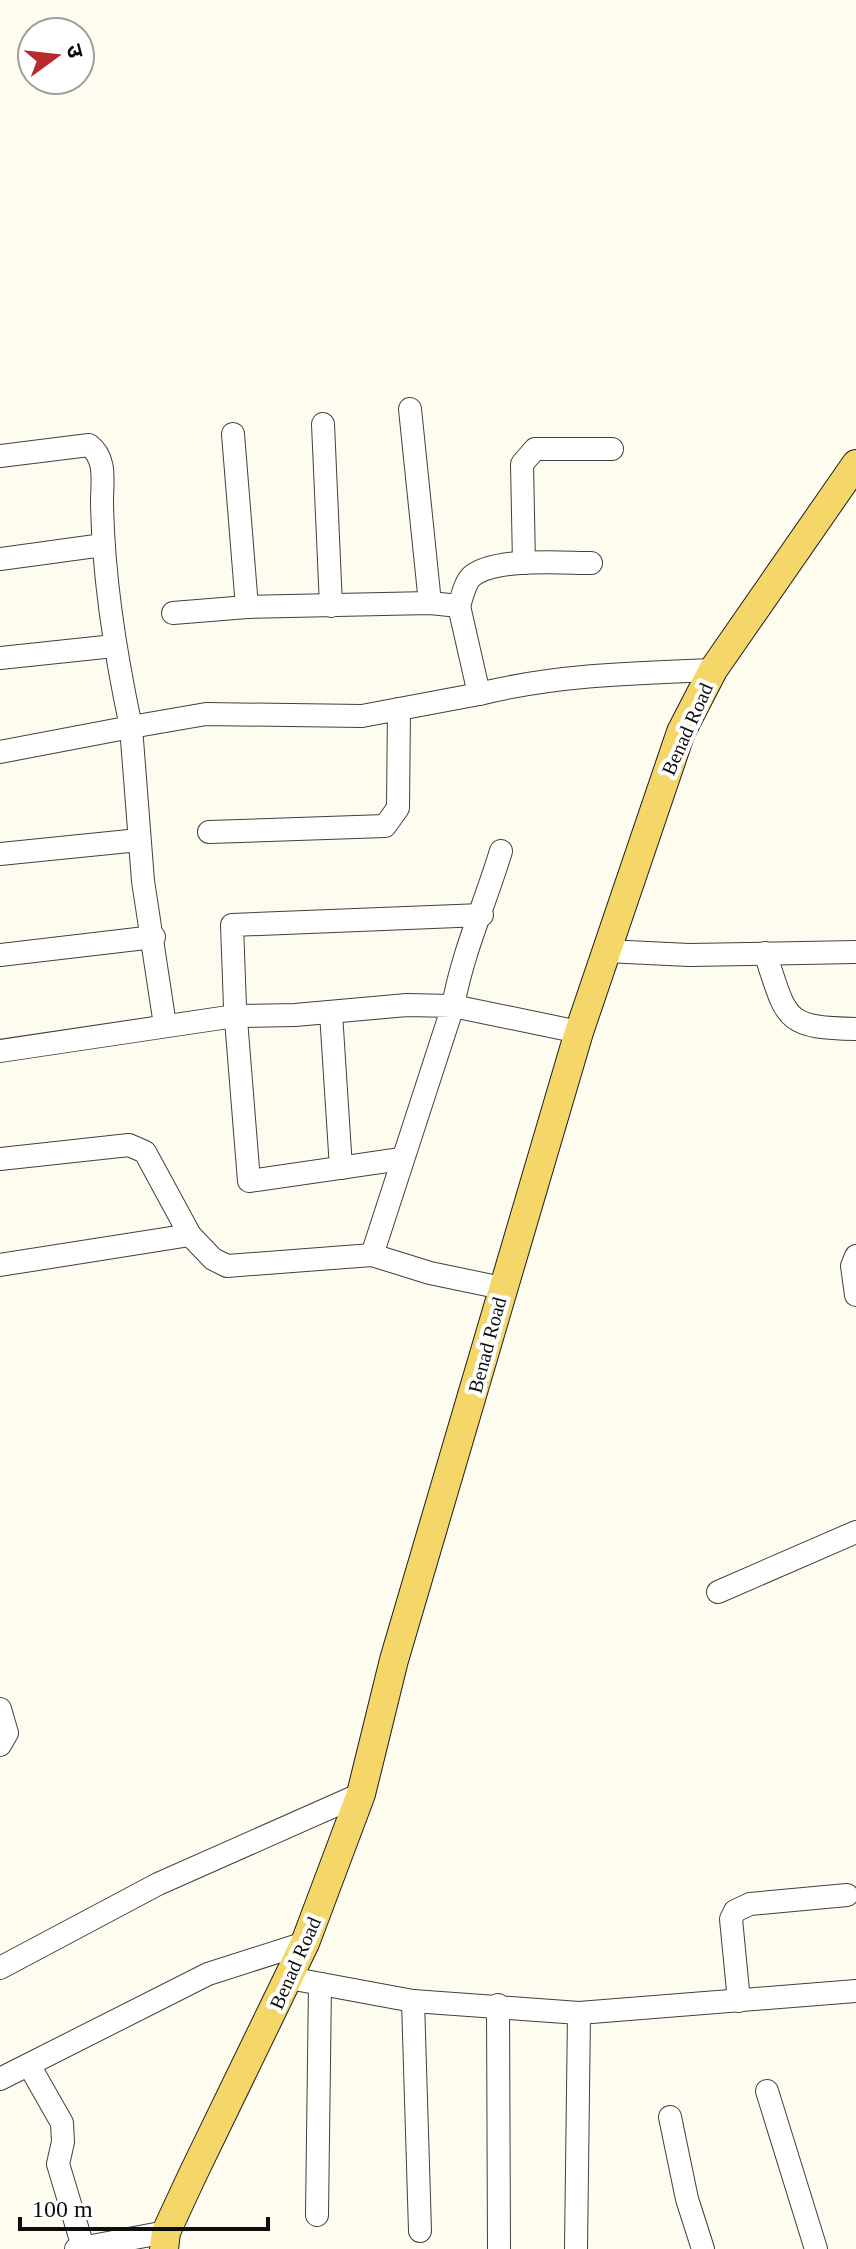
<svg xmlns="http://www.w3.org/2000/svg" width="856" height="2249" font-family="'Times New Roman','Noto Sans Devanagari',serif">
<rect width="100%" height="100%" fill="#fefcee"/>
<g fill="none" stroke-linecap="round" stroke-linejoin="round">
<!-- minor casing -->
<g stroke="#404040" stroke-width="24">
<g id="minor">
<path d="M410,409L430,603"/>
<path d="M323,424L331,606"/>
<path d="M233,434L247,607"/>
<path d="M0,456L89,445C107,459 102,481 102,502C103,578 115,652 131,727L0,752"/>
<path d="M0,559L103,545"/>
<path d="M524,563L522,464L535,449H612"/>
<path d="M459,606C462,597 465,583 471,577C493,557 562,563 591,563"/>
<path d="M173,613L247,607L430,603L459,606L479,694C555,675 634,673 713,670"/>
<path d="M0,658L114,646"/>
<path d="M209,832L385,826L398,808L399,709"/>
<path d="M501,851C485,904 463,951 453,1006L579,1032"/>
<path d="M0,854L139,840"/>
<path d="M606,951L689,955L856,952"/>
<path d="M765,953C787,1018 782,1028 856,1029"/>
<path d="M0,955L154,937"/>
<path d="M331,1013L341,1168"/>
<path d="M165,1025L143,881L131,727L206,714L362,716L479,694"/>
<path d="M0,1051L235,1016L295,1015L407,1005L453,1006L372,1255L430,1273L502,1288"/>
<path d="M0,1159L129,1145L145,1152L190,1235"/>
<path d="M401,1159L249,1181L235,1007L232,925L482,915"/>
<path d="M856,1256L852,1266L856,1295"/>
<path d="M0,1265L190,1235L213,1259L227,1266L372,1255"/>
<path d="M718,1592L856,1532"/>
<path d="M0,1709L7,1733L0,1745"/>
<path d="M0,1968L158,1884L361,1794"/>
<path d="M289,1978L413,2001L579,2013L856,1991"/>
<path d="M413,2001L420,2231"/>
<path d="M739,2001L731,1919L735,1911L750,1904L847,1895"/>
<path d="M498,2005L499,2249"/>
<path d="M29,2065L62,2123L63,2142L58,2164L83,2247"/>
<path d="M0,2079L208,1974L305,1943"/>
<path d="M767,2091L816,2249"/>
<path d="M670,2117L687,2199L703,2249"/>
<path d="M317,2215L320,1984"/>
<path d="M76,2249L166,2232"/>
<path d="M576,2249L579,2013"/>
</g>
</g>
<!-- major casing -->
<g stroke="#1e1e1e" stroke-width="30">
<path id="major" d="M164,2249L166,2232L192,2176L305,1943L361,1794L394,1660L579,1032L681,732L713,670L856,464"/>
</g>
<!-- minor -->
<use href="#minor" stroke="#fff" stroke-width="22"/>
<!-- major -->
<use href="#major" stroke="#f4d669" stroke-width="28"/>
</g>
<g text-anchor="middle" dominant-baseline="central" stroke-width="8" stroke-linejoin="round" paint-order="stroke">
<!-- street labels -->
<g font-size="20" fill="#0d0d0d" stroke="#fff">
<text transform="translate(687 729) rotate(-66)">Benad Road</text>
<text transform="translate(487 1345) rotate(-75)">Benad Road</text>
<text transform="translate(295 1963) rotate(-66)">Benad Road</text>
</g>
</g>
<!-- north arrow -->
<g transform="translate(56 56) rotate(75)"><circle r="38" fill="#ffffff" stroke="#9e9e9e" stroke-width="2"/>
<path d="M0-6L14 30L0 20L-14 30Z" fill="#b82a2d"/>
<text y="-12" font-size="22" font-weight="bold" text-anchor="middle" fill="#0d0d0d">उ</text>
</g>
<!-- scale -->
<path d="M20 2217v12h248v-12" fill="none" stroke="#0d0d0d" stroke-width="4"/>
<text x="32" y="2217" font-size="24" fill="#0d0d0d" stroke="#ffffff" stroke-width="6" paint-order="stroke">100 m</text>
</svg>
